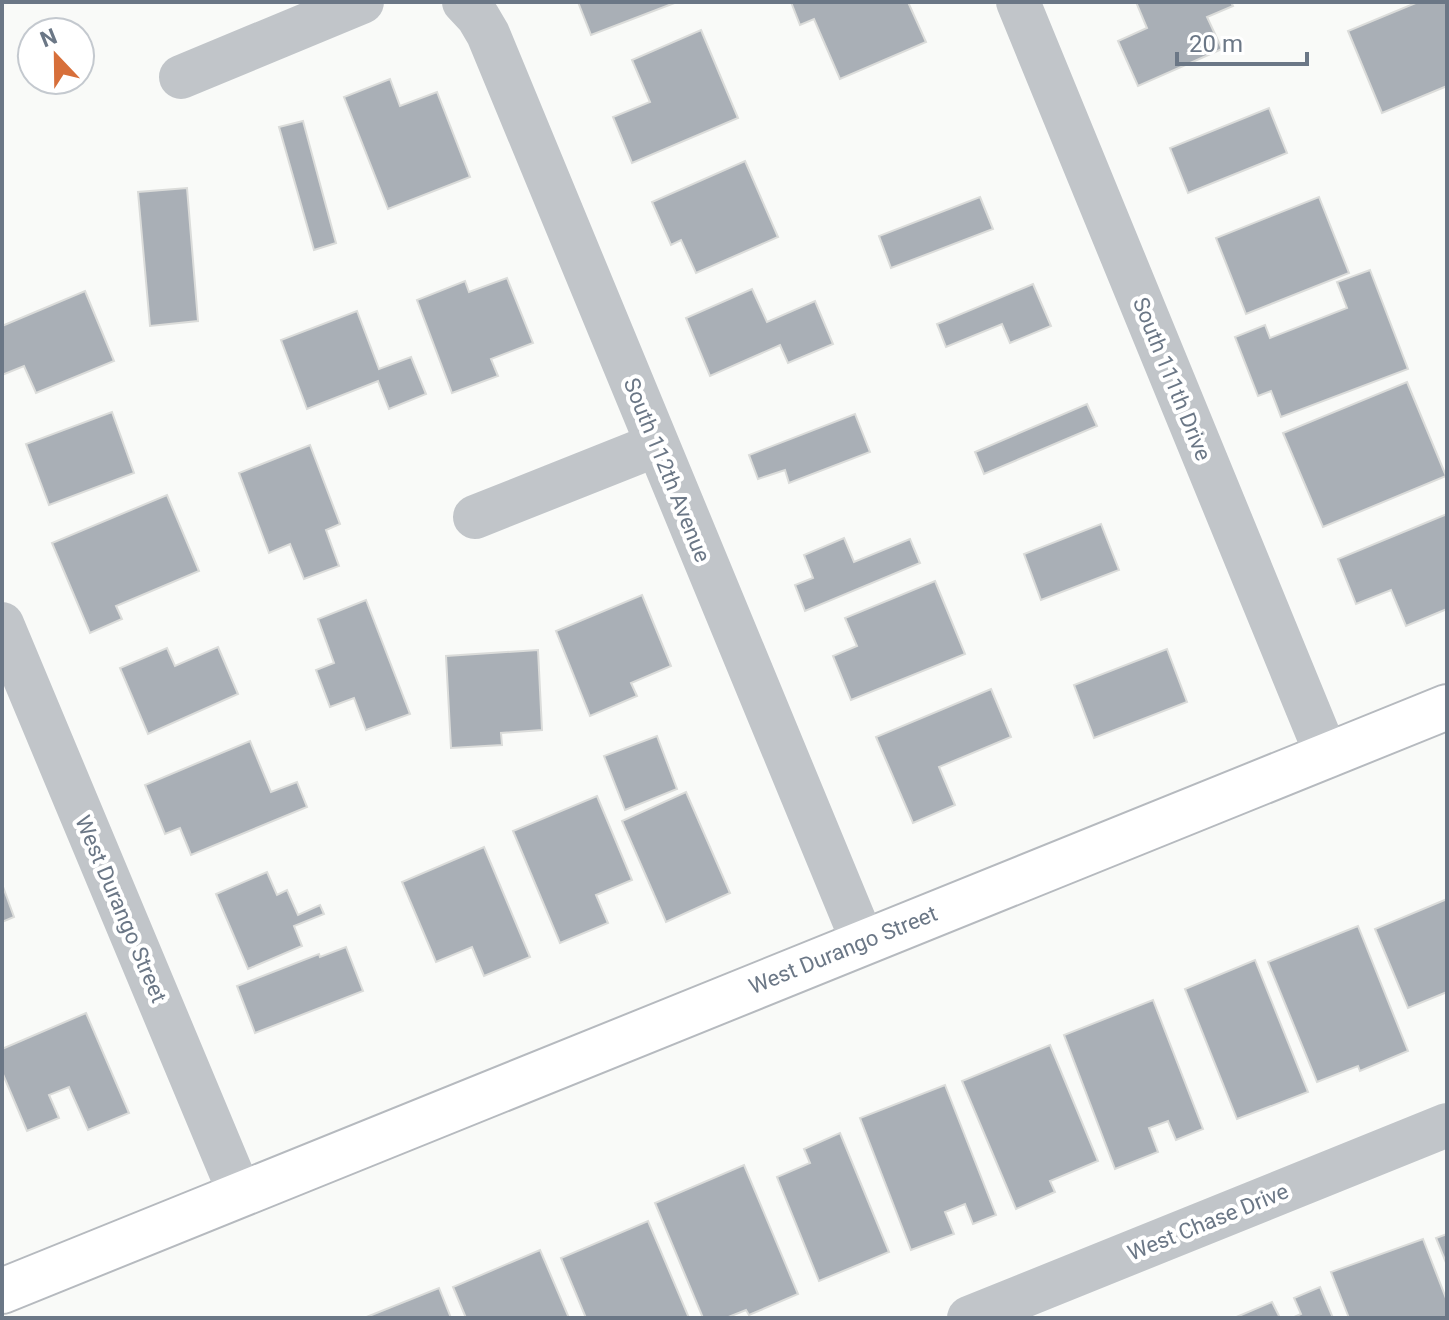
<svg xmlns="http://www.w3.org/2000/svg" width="1449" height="1320" font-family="Roboto,sans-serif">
<rect width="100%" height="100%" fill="#f9faf8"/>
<!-- building -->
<g fill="#a9afb6" stroke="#dbdcda" stroke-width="2">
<path d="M578,2H677L591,35Z"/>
<path d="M791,2H908L926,42L840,79L814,19L800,25Z"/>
<path d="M1136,2H1231L1233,6L1207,17L1222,49L1138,86L1118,41L1147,28Z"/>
<path d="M1418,2H1447V86L1382,113L1348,31Z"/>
<path d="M701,30L738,118L632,163L613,117L650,102L632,60Z"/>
<path d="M390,79L400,106L437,92L470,177L388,209L344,97Z"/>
<path d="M1269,108L1287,153L1188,193L1170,148Z"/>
<path d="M303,121L336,243L314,250L279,127Z"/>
<path d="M745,161L778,237L696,273L681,240L671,245L652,202Z"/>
<path d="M187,188L198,321L150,326L138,192Z"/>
<path d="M980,197L993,229L891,268L879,236Z"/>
<path d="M1319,197L1349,273L1246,314L1216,238Z"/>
<path d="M1370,270L1408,369L1281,417L1271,391L1258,396L1235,337L1265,325L1270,338L1347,308L1337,282Z"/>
<path d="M507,278L533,343L491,359L498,376L452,393L417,300L465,281L469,292Z"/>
<path d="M1033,284L1051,326L1010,343L1002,324L946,347L937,324Z"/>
<path d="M752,289L767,322L815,301L833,344L788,363L780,345L710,376L686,318Z"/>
<path d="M85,291L114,361L36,393L24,366L2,375V326Z"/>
<path d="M357,311L379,369L411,357L426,394L389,409L378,381L307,409L281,340Z"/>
<path d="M1407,382L1446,476L1323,527L1283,433Z"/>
<path d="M1087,404L1097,426L984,474L975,452Z"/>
<path d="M112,412L134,473L49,505L26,444Z"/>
<path d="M855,414L870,452L789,483L785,470L758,479L749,455Z"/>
<path d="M310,445L340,524L326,530L339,566L304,579L290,544L269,553L239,473Z"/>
<path d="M167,495L199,571L116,606L122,619L90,633L52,543Z"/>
<path d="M1447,514V609L1406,626L1391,590L1356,604L1338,559Z"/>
<path d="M1101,524L1119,570L1041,600L1024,554Z"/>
<path d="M844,538L854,562L910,539L920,563L805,611L795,585L813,578L804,555Z"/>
<path d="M935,581L965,654L851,700L833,656L857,646L845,618Z"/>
<path d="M642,595L671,666L631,683L637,696L590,716L556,631Z"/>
<path d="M366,600L410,714L366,730L354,698L330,707L316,670L334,663L318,619Z"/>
<path d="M218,647L238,694L148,734L120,668L167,648L175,666Z"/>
<path d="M1167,649L1187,702L1094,738L1074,685Z"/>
<path d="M538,650L542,730L501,733L502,745L451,748L446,656Z"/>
<path d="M991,689L1011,737L939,767L955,805L913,823L876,737Z"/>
<path d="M657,736L677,789L625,810L604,756Z"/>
<path d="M250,741L271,792L297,782L307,807L191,855L180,828L165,834L145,785Z"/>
<path d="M686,792L730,893L666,922L622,821Z"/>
<path d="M597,796L632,880L596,895L608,923L560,943L513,831Z"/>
<path d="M484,847L530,957L484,976L472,947L436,962L402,882Z"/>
<path d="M267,872L277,895L287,890L298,915L320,905L324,914L294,926L302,946L248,969L216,894Z"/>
<path d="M2,884L14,917L2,922Z"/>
<path d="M1447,899V992L1408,1008L1375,929Z"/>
<path d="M1358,926L1408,1051L1360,1071L1358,1066L1317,1082L1268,962Z"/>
<path d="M346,947L363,991L255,1033L237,986L319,954L320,957Z"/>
<path d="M1255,960L1308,1092L1237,1119L1185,989Z"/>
<path d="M1153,1000L1203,1129L1176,1140L1168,1121L1149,1128L1158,1152L1115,1169L1064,1035Z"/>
<path d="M86,1013L129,1113L88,1130L69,1087L49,1095L59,1118L27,1131L2,1072V1049Z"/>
<path d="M1050,1045L1098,1161L1050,1181L1055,1192L1016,1209L962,1081Z"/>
<path d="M945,1085L996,1215L973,1224L965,1204L945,1212L954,1234L911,1250L860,1118Z"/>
<path d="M840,1133L889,1252L819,1281L777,1177L810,1163L804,1149Z"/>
<path d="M744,1165L798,1294L749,1315L746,1310L726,1318H703L655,1203Z"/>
<path d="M648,1221L689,1318H586L561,1258Z"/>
<path d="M1447,1234V1265L1436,1238Z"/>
<path d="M1423,1239L1447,1301V1318H1349L1331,1272Z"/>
<path d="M540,1250L569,1318H466L453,1287Z"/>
<path d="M1320,1287L1333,1318H1292L1301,1314L1294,1298Z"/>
<path d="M439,1288L451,1318H364Z"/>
<path d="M1272,1302L1280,1318H1234Z"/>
</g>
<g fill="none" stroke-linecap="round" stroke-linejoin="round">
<!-- secondary casing -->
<g stroke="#b6babf" stroke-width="48">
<path id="secondary" d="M2,1291L1447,707"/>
</g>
<!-- street -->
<g stroke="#c1c5c9" stroke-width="44">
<path d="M464,2L478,17L488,34L863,942"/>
<path d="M1018,2L1327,756"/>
<path d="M181,77L362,2"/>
<path d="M475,517L656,445"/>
<path d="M2,624L240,1194"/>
<path d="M969,1318L1447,1125"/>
</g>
<!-- secondary -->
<use href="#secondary" stroke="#fff" stroke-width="44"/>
</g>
<g text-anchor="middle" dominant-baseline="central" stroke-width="8" stroke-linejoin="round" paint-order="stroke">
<!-- street labels -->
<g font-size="22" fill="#6b7786" stroke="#fff">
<text transform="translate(1172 379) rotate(68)">South 111th Drive</text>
<text transform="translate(667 470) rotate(68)">South 112th Avenue</text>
<text transform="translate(121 909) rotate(67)">West Durango Street</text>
<text transform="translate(843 950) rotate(-22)">West Durango Street</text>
<text transform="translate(1208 1222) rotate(-22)">West Chase Drive</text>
</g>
</g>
<!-- border -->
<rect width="1449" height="1320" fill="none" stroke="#6b7786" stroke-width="8"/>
<!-- north arrow -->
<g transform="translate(56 56) rotate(338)"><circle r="38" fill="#ffffff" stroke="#c4c9cf" stroke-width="2"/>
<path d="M0-6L14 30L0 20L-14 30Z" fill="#d76f3a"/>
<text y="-12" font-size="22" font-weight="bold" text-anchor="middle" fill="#6b7786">N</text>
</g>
<!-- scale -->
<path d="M1177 52v12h130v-12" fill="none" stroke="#6b7786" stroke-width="4"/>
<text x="1189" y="52" font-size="24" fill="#6b7786" stroke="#ffffff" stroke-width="6" paint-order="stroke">20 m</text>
</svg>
